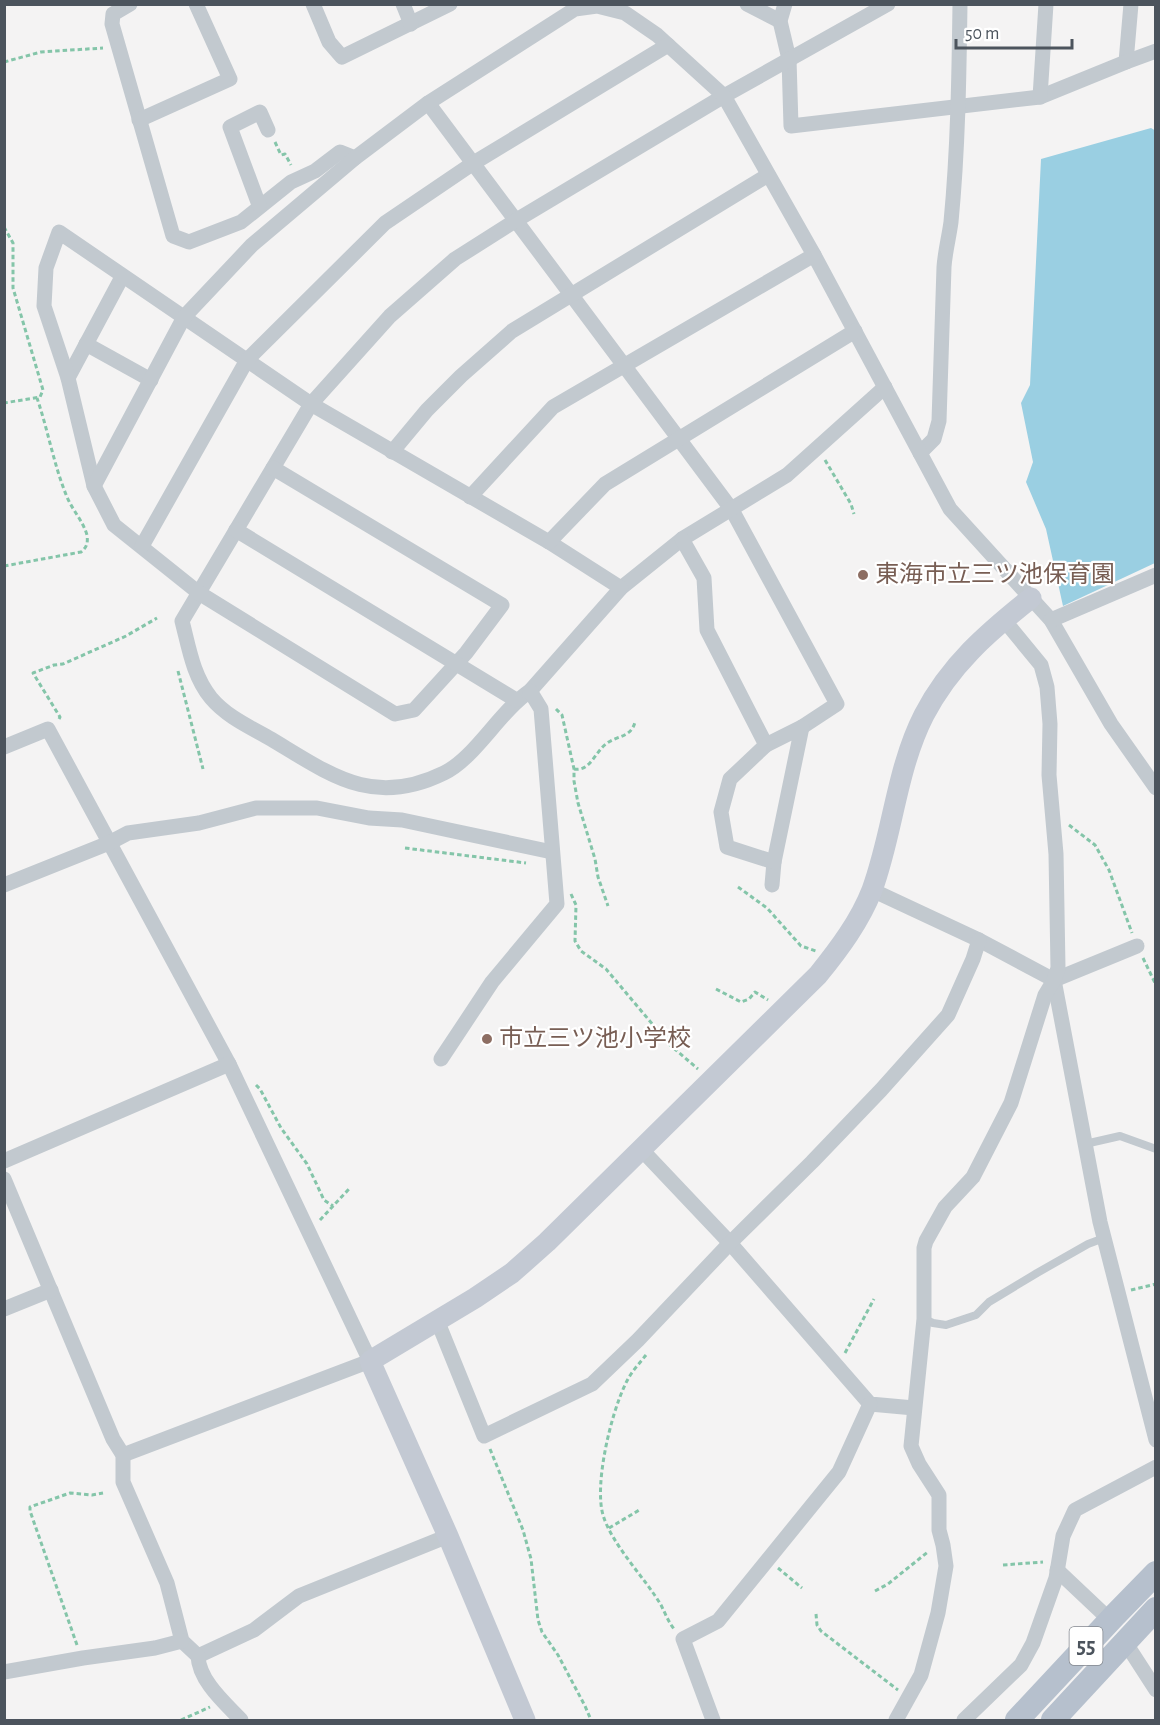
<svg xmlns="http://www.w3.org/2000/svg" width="1160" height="1725" font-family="'Alegreya Sans','Noto Sans JP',sans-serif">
<rect width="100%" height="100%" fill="#f4f3f3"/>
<!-- water -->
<path fill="#9acfe2" d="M1151,128L1156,131L1155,563L1063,606L1046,529L1026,482L1033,462L1021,403L1030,385L1041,159Z"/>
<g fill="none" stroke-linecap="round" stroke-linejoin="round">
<!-- path -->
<g stroke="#84c5a9" stroke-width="3" stroke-dasharray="4.5 3" stroke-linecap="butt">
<path d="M4,62L41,52L103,48"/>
<path d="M275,142L281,155L285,154L291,165"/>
<path d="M4,227L13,243V288L43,390L40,397L4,403"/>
<path d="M825,460L851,504L854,514"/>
<path d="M4,566L81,552C87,547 88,543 87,535C83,521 73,511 67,497C54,466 48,430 37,398"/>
<path d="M178,671L203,769"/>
<path d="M556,709L562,715L574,769V781L578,803L595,859L598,877L608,906"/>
<path d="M59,719L60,717L33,673L54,665L63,664L126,636L157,618"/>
<path d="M574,769C590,772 595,752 606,744C617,735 631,738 635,722"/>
<path d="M1069,825L1095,845L1109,870L1132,933"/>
<path d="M405,848L526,863"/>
<path d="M738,887L767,908L801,946L816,951"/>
<path d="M571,894L576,905L575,941L581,951L606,969L670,1045L698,1069"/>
<path d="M1143,958L1156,985"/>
<path d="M716,989L741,1002L749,999L755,992L768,1000"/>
<path d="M256,1085L260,1089L281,1128L307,1164L324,1200L333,1206"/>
<path d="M320,1220L349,1189"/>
<path d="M1131,1290L1156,1284"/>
<path d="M845,1353L874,1299"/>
<path d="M646,1355C639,1364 630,1373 625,1385C611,1414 594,1484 603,1515C612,1545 645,1578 661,1605C665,1613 668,1621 674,1629"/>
<path d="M490,1449L523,1530L531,1559L538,1620L542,1632L558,1655L585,1706L591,1720"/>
<path d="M609,1528L641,1509"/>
<path d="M1003,1565L1043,1562"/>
<path d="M778,1568L802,1588"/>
<path d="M875,1591L888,1584L929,1551"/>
<path d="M816,1614L817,1625L821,1631L898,1690"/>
<path d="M77,1645L30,1511V1507L70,1493L92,1495L103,1493"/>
<path d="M181,1720L210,1707"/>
</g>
<!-- lane -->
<g stroke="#c2c9cf" stroke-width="8">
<path d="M1085,1144L1120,1136L1156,1149"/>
<path d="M924,1319L933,1323L946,1325L976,1315L989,1302L1037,1273L1088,1244L1104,1238"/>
</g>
<!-- street -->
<g stroke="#c2c9cf" stroke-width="15">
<path d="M130,4L113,14L112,24L173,236L189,242L241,222L291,182L315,171L340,152L355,158"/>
<path d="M313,4L329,42L342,57L450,4"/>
<path d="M403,4L411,24"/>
<path d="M747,4L780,21"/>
<path d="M785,4L780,21L789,59L791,126L1040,97L1126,62L1131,4"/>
<path d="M1126,62L1156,51"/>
<path d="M1040,97L1046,4"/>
<path d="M428,103L732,510L837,704L802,727"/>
<path d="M139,120L230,79L196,4"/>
<path d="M259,205L230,127L260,112L268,130"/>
<path d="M86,344L151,380"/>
<path d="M68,378L122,277"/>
<path d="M885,387L787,475L682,539L621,588L530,691C499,712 475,758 444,773C373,808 331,775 271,739C250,727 227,717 211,698C193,676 189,648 182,621L311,404L390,316L455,259L515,221L724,96L888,4"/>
<path d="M392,452L427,410L461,376L512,331L768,175"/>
<path d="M920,453L934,439L939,421L944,267C945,252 949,237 951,222C958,149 959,77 960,4"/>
<path d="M273,468L502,605L466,653L414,710L395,714L199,593L114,525L94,486L68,378L44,306L46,268L59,232L311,404L549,542L621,588"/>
<path d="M94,486L184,317L252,245L355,158L428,103L575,9L597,6L625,13L657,35L724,96L814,255L950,509L1051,620L1111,724L1156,788"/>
<path d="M470,497L553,407L814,255"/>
<path d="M236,530L516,700"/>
<path d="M682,539L704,578L707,630L766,745L730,779L721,812L727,847L774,862L772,885"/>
<path d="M549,542L605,484L855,331"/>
<path d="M142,546L247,360L385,223L472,164L668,45"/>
<path d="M1051,620L1156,575"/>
<path d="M766,745L802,727L774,862"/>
<path d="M4,747L48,729L229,1064L370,1361L123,1455"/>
<path d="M4,885L109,843L128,833L199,823L256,808H317L369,818L402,820L552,852"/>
<path d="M872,890L979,940L1054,980"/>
<path d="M1054,980L1100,1222L1156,1440"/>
<path d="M1054,980L1137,946"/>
<path d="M441,1059L492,982L557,904L541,709L530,691"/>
<path d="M640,1148L730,1243L870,1404L914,1408"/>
<path d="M4,1161L229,1064"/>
<path d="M4,1179L113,1439L123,1455V1482L167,1583L182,1641L198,1656L254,1630L299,1596L448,1536"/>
<path d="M4,1309L51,1290"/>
<path d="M437,1320L484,1436L592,1384L638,1340L730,1243L812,1162L881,1090L948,1015L973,959L979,940"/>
<path d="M1057,1570L1110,1620"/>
<path d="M1125,1642L1156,1690"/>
<path d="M198,1656C199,1681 225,1703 241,1720"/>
<path d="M4,1672L83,1658L155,1648L182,1641"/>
<path d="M713,1720L683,1639L718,1621L839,1472L870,1404"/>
<path d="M896,1720L921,1675L938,1613L946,1566L943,1545L939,1530V1495L919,1464L911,1446L924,1319V1248L926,1241L945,1207L973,1177L1011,1103L1045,995L1054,980L1058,968L1056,854L1049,775L1050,724L1047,687L1041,665L1004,620"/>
<path d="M964,1720L1021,1665L1033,1643L1056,1578L1063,1536L1075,1510L1156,1467"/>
</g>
<!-- secondary -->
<path stroke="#c3c9d3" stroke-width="21" d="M525,1720L448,1536L370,1361L475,1298L512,1273L547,1242L818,975C839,949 860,921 872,890C893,833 896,770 924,715C950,665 987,633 1031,598"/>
<!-- primary -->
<g stroke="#b6c0cd" stroke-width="24">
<path d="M1017,1720L1115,1615L1156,1573"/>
<path d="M1053,1720L1156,1609"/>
</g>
</g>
<!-- markers -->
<g fill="#8d6e63" stroke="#fff" stroke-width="2">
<circle cx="863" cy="575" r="6"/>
<circle cx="487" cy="1039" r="6"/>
</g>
<g text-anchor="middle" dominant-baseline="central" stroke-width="4.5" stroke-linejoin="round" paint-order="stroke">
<!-- shield labels -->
<rect fill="#fff" stroke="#82878e" stroke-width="1.5" x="1069.5" y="1627" width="33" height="38" rx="4.5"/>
<g font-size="22" font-weight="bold" fill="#4c545d">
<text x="1086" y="1646">55</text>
</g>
<!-- education labels -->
<g font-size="24" fill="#785e54" stroke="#fff" text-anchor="start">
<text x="875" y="575">東海市立三ツ池保育園</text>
<text x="499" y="1039">市立三ツ池小学校</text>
</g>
</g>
<!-- border -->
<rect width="1160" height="1725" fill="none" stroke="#4c545d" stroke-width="12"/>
<!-- scale -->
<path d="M956 39v9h116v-9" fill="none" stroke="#4c545d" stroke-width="3"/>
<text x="965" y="39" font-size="18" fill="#4c545d" stroke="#ffffff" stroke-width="4.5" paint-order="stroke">50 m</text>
</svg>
